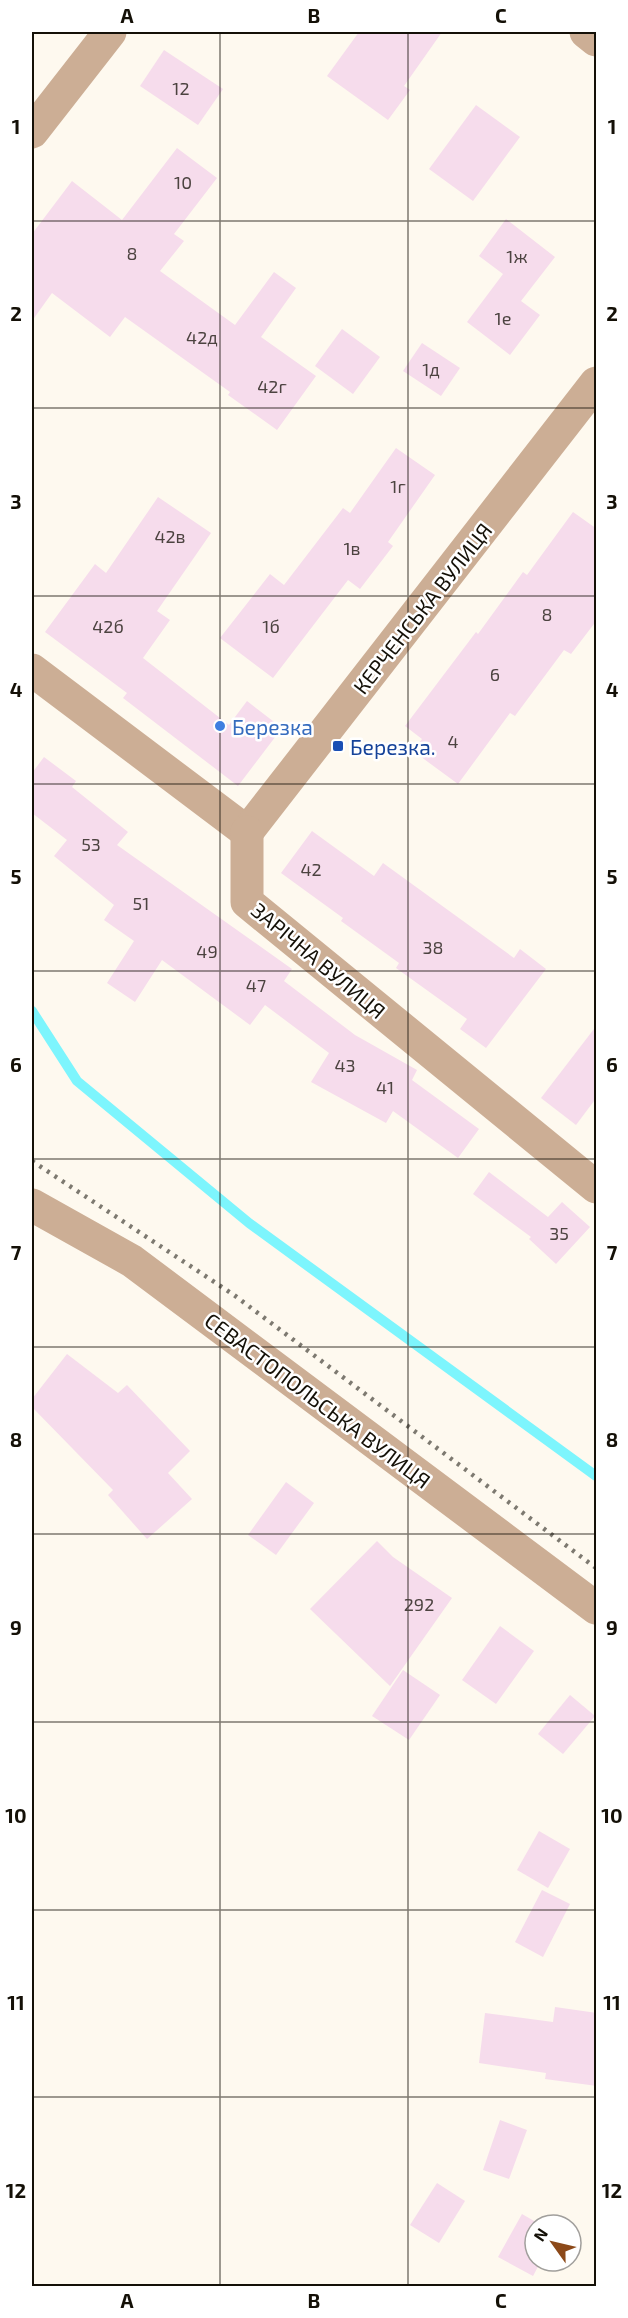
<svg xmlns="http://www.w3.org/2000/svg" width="628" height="2318" font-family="'Exo 2',sans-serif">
<rect width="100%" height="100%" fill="#fef9ef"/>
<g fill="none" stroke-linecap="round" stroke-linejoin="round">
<!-- stream -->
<path stroke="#7df5fd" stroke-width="10" d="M32,1011L77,1081L249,1223L596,1476"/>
</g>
<!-- building -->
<g fill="#f6dcec">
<path d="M359,32H442L404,86L410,90L388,120L327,76Z"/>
<path d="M164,50L223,89L198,125L140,86Z"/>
<path d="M476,105L520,137L473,201L429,169Z"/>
<path d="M177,148L217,178L174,234L184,241L160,271L235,325L274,272L296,288L261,337L316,376L277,430L228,395L230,392L125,317L110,337L52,293L32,321V234L72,181L122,220Z"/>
<path d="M506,219L555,257L521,301L540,315L510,355L467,322L503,274L479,256Z"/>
<path d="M342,329L380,357L353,394L315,366Z"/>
<path d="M422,343L460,368L441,396L403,371Z"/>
<path d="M396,448L435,475L388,542L393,546L360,589L348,580L273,678L220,638L270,574L284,585L343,508L350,513Z"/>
<path d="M158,497L211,533L157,611L170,620L143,658L229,725L247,701L282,728L238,786L123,698L127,693L45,632L95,564L106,573Z"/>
<path d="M573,512L597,529V620L571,654L564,650L515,716L510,713L458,784L413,751L422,739L405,726L476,632L478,634L523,572L527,575Z"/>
<path d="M44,757L76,781L72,787L128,832L117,845L292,969L284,981L355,1035L417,1070L412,1080L479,1129L458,1158L393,1111L386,1123L311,1082L329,1053L265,1005L250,1025L162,960L135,1002L107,983L134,941L104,920L114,905L54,856L67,840L32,813V773Z"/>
<path d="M312,831L374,876L383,863L514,958L520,949L546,969L486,1048L460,1029L467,1019L396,968L399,963L341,921L343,918L281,873Z"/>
<path d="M597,1025V1097L576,1125L541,1098Z"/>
<path d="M489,1172L548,1217L562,1202L590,1227L556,1264L529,1239L531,1237L473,1194Z"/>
<path d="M67,1354L118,1393L127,1385L190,1451L168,1473L192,1499L147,1539L108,1495L113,1490L32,1407V1399Z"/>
<path d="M286,1482L314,1503L276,1555L248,1535Z"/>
<path d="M377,1541L393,1557L452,1598L390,1686L310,1609Z"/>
<path d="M500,1626L534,1651L496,1704L462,1680Z"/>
<path d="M403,1670L440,1695L409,1740L372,1716Z"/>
<path d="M570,1695L595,1716L563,1754L538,1734Z"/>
<path d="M539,1831L570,1849L548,1888L517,1870Z"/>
<path d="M542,1890L570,1904L543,1957L515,1942Z"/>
<path d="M555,2007L597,2013V2086L545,2079L546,2073L479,2063L485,2013L553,2022Z"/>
<path d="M500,2120L527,2130L509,2179L483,2170Z"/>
<path d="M437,2183L465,2201L439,2243L410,2225Z"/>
<path d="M522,2214L541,2225H535V2261H541L533,2276L498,2257Z"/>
</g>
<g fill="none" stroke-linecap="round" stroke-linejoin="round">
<!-- minor -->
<g stroke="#ccae95" stroke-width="33">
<path d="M586,32L596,40"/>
<path d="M32,132L110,32"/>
<path d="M32,670L247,832"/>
<path d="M247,832L596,383"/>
<path d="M247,832V902L596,1187"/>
<path d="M32,1205L132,1261L596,1608"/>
</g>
<!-- rail -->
<path stroke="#7d7970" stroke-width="4.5" stroke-dasharray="3 6" stroke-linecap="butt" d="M32,1161L234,1295L596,1568"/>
</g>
<!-- grid -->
<path fill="none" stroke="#141007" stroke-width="1.5" stroke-opacity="0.55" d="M220,32V2286M408,32V2286M32,221H596M32,408H596M32,596H596M32,784H596M32,971H596M32,1159H596M32,1347H596M32,1534H596M32,1722H596M32,1910H596M32,2097H596"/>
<!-- markers -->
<circle fill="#3f7fe0" stroke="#fff" stroke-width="2" cx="220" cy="726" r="6"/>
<rect fill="#1a4fb4" stroke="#fff" stroke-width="2" x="332" y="740" width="12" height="12" rx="3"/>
<g text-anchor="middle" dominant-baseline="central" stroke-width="5" stroke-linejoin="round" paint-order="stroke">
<!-- number labels -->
<g font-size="18" fill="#4c4340">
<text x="181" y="88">12</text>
<text x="183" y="182">10</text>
<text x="132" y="253">8</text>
<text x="517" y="256">1ж</text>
<text x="503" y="318">1е</text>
<text x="202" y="337">42д</text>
<text x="431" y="369">1д</text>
<text x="272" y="386">42г</text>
<text x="398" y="486">1г</text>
<text x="170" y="536">42в</text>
<text x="352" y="548">1в</text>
<text x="547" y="614">8</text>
<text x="108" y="626">42б</text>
<text x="271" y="626">1б</text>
<text x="495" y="674">6</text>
<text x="453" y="741">4</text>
<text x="91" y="844">53</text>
<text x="311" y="869">42</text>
<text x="141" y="903">51</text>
<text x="433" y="947">38</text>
<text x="207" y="951">49</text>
<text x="256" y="985">47</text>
<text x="345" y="1065">43</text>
<text x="385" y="1087">41</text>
<text x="559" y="1233">35</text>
<text x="419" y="1604">292</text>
</g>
<!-- street labels -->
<g font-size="21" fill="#141007" stroke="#fff">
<text transform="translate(422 608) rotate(-52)">КЕРЧЕНСЬКА ВУЛИЦЯ</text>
<text transform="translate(319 960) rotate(40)">ЗАРІЧНА ВУЛИЦЯ</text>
<text transform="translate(318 1400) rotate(37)">СЕВАСТОПОЛЬСЬКА ВУЛИЦЯ</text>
</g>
<!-- shop labels -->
<g font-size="21" fill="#366cbe" stroke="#fff" text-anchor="start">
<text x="232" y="726">Березка</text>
</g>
<!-- transit labels -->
<g font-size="21" fill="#164399" stroke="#fff" text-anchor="start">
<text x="350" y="746">Березка.</text>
</g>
</g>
<!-- border -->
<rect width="628" height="2318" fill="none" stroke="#ffffff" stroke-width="66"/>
<!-- north arrow -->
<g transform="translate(553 2243) rotate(304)"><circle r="28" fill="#ffffff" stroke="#a19f9c" stroke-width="1.5"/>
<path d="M0-4.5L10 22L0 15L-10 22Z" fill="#8c4919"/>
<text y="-9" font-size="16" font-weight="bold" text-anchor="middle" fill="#141007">N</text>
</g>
<rect x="33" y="33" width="562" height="2252" fill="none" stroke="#141007" stroke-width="2"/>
<g font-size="20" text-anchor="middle" font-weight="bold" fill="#141007">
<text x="127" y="23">A</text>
<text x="314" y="23">B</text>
<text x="501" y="23">C</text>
<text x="16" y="134">1</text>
<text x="612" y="134">1</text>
<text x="16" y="321">2</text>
<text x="612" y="321">2</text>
<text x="16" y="509">3</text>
<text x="612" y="509">3</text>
<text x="16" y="697">4</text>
<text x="612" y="697">4</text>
<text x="16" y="884">5</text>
<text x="612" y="884">5</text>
<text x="16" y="1072">6</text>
<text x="612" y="1072">6</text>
<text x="16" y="1260">7</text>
<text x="612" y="1260">7</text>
<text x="16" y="1447">8</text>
<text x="612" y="1447">8</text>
<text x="16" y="1635">9</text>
<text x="612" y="1635">9</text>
<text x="16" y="1823">10</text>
<text x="612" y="1823">10</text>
<text x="16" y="2010">11</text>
<text x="612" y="2010">11</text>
<text x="16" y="2198">12</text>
<text x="612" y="2198">12</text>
<text x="127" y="2308">A</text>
<text x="314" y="2308">B</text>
<text x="501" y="2308">C</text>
</g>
</svg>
